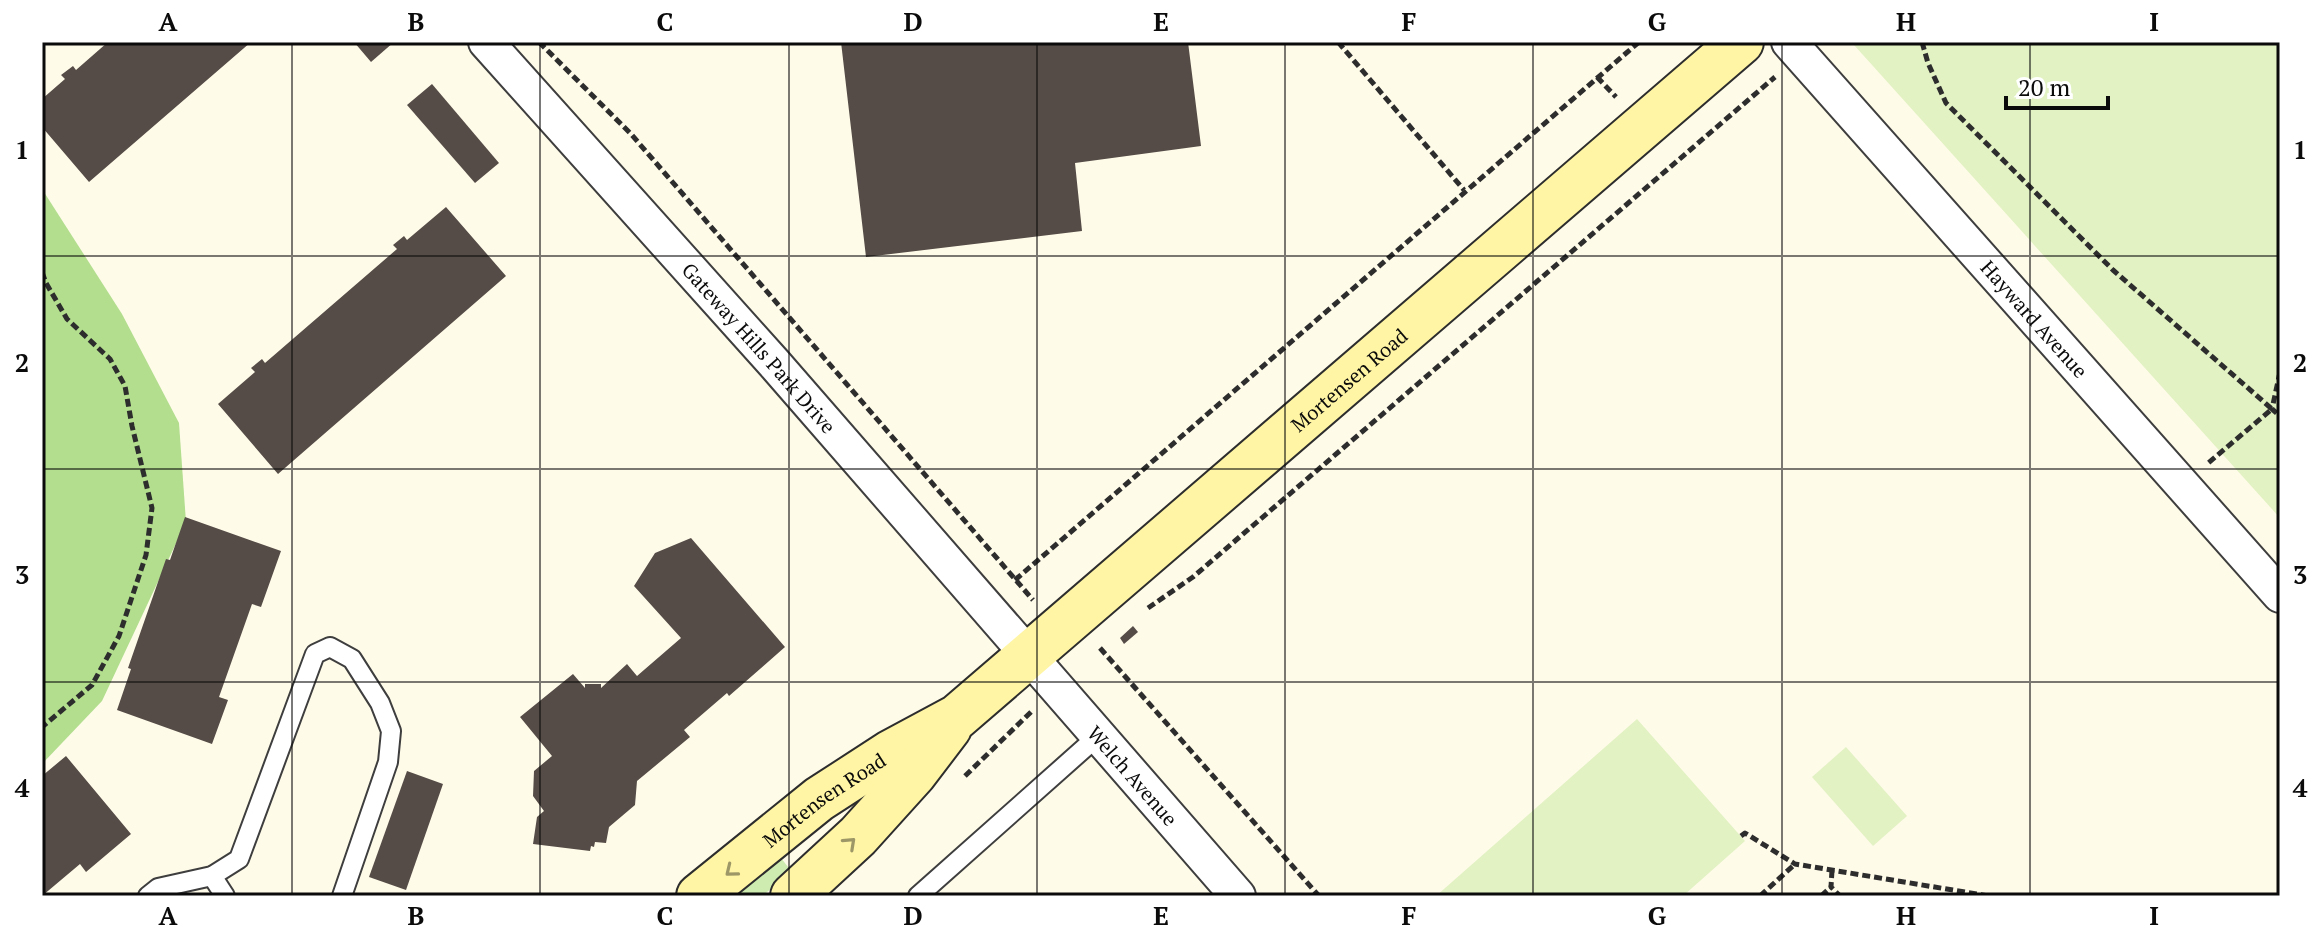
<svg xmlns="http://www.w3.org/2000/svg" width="2322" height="938" font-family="'PT Serif',serif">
<rect width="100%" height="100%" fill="#fffbe9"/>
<!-- green -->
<path fill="#cfecb0" d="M781,858L792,872L762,896H736Z"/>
<!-- forest -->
<path fill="#b2de8e" d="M42,189L122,314L179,423L186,522L102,701L42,764Z"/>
<!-- pitch -->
<g fill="#e2f2c3">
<path d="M1857,42H2280V518L1854,45Z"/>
<path d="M1637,719L1745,841L1683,896H1436Z"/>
<path d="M1846,747L1907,816L1873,846L1812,777Z"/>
</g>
<!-- building -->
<g fill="#554c47">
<path d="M108,42H251L89,182L42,127V99L65,79L61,75L73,66L76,70Z"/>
<path d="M354,42H394L371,62Z"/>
<path d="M841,42H1188L1201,146L1075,163L1082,231L866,257Z"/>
<path d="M432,84L499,163L475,183L407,105Z"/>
<path d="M446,207L506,276L278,474L218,404L255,372L251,368L262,359L265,363L397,249L393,245L404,236L407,240Z"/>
<path d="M185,517L281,551L261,607L252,604L219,697L228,700L212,744L117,710L131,669L128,668L166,559L170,560Z"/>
<path d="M691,538L785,647L729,696L727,693L684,730L690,737L637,781L635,805L609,827L606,843L595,842L594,847L591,846L590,851L533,844L537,817L544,811L533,796L534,771L552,756L520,717L573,674L585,688V684H601V688L627,664L637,676L681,638L634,586L655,553Z"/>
<path d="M1133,626L1138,632L1124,644L1120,638Z"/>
<path d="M66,756L131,834L86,872L80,864L42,896V776Z"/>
<path d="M407,771L443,784L406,890L369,877Z"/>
</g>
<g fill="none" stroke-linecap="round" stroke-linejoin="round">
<!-- lane casing -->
<g stroke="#3e3e3e" stroke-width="22">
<g id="lane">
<path d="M212,876L225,896"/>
<path d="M148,896L158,888L212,876L239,859L315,654L330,647L352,659L380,703L391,731L388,762L342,896"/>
<path d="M918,896L1098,736"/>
</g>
</g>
<!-- street casing -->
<g stroke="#3e3e3e" stroke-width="38">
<g id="street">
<path id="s1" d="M486,42L774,363L1238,896"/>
<path id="s2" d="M1789,42L2280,595"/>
</g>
</g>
<!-- secondary casing -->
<g stroke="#2d2d2d" stroke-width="48">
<g id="secondary">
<path id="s3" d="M699,896L819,799L890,753L957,717L1741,42"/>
<path d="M793,896L858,836L914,774L949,728"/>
</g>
</g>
<!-- path -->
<g stroke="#2d2d2d" stroke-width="5" stroke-dasharray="8 4" stroke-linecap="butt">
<path d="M539,42L631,134L1033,600"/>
<path d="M1338,42L1464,190"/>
<path d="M1922,42L1928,63L1946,103L2113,270L2272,409L2207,464"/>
<path d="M1597,77L1616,97"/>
<path d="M42,272L46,283L67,319L110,359L125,386L132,426L152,508L146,555L119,636L92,685L42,727"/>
<path d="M2280,372L2272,409L2280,416"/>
<path d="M1015,580L1639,42"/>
<path d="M1148,608L1193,577L1775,77"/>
<path d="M1100,648L1319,896"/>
<path d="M965,776L1033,710"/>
<path d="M1741,836L1745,833L1795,864L1989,896"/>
<path d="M1832,870L1831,887L1840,896"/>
<path d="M1760,896L1795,864"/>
<path d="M1821,896L1831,887"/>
</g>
<!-- lane -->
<use href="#lane" stroke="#fff" stroke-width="18"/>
<!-- street -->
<use href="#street" stroke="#fff" stroke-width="34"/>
<!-- secondary -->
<use href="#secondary" stroke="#fff5a4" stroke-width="44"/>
</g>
<!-- one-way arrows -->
<defs><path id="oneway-chevron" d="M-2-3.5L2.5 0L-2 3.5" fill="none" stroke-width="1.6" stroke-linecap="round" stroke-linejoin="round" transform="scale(2)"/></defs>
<g stroke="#9d9767">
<use href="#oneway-chevron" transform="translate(850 843) rotate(-43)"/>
<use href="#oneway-chevron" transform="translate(731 871) rotate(141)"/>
</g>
<!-- grid -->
<path fill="none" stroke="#0b0b0b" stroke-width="2" stroke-opacity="0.55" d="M292,42V896M540,42V896M789,42V896M1037,42V896M1285,42V896M1533,42V896M1782,42V896M2030,42V896M42,256H2280M42,469H2280M42,682H2280"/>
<g text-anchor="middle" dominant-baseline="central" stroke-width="8" stroke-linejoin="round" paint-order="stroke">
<!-- street labels -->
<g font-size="20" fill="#0b0b0b" stroke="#fff">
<text stroke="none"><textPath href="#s2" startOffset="370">Hayward Avenue</textPath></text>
<text stroke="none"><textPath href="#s1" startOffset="410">Gateway Hills Park Drive</textPath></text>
<text stroke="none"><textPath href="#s3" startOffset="832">Mortensen Road</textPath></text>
<text stroke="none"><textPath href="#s1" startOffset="978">Welch Avenue</textPath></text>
<text stroke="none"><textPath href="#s3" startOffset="158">Mortensen Road</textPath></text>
</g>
</g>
<!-- border -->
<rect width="2322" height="938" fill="none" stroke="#ffffff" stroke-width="88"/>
<!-- scale -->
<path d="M2006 96v12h102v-12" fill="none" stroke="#0b0b0b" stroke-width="4"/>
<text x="2018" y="96" font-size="24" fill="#0b0b0b" stroke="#ffffff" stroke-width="6" paint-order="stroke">20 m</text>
<rect x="44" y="44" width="2234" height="850" fill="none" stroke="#0b0b0b" stroke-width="3"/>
<g font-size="26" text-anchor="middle" font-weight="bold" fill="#0b0b0b">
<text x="168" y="31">A</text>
<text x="416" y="31">B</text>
<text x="665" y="31">C</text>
<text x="913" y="31">D</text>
<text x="1161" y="31">E</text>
<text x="1409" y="31">F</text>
<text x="1657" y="31">G</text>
<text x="1906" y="31">H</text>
<text x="2154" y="31">I</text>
<text x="22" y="159">1</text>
<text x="2300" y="159">1</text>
<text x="22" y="372">2</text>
<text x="2300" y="372">2</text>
<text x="22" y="584">3</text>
<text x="2300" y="584">3</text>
<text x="22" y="797">4</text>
<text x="2300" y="797">4</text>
<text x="168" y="925">A</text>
<text x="416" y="925">B</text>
<text x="665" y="925">C</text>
<text x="913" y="925">D</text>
<text x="1161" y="925">E</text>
<text x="1409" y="925">F</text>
<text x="1657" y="925">G</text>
<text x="1906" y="925">H</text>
<text x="2154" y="925">I</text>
</g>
</svg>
